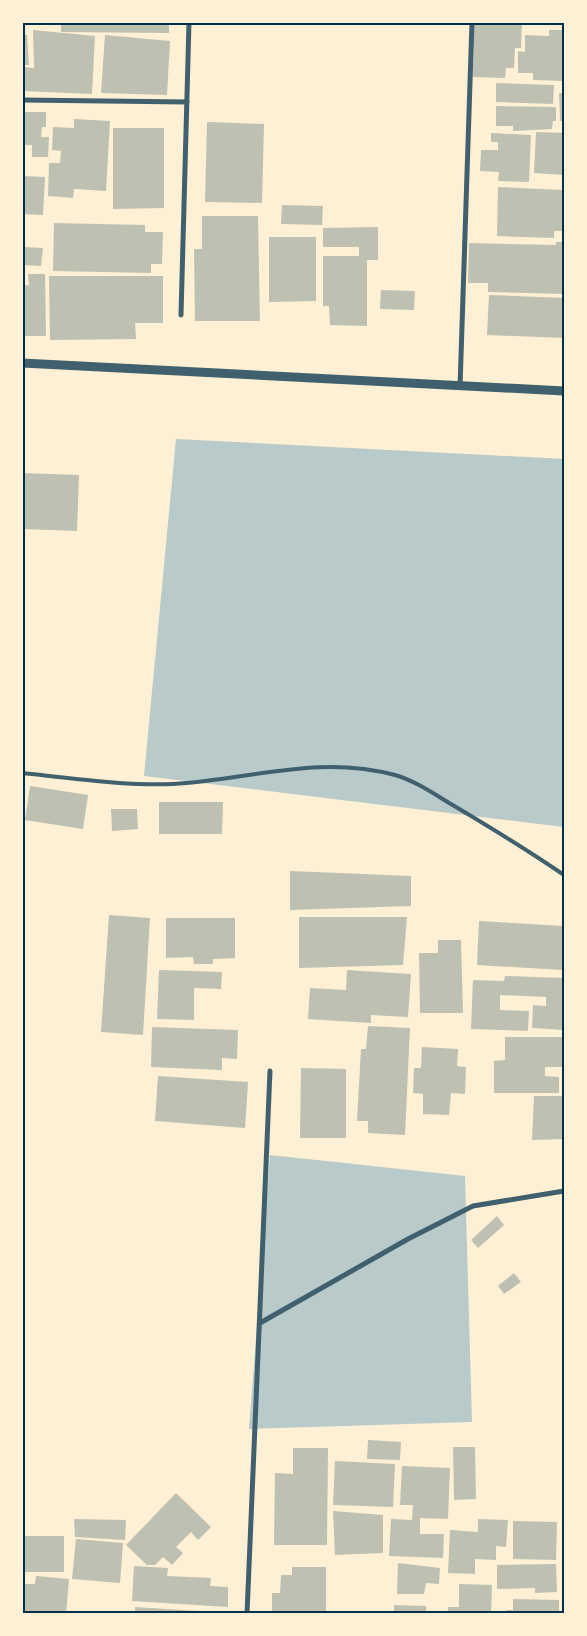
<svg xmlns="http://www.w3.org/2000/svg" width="587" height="1636" font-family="Raleway,sans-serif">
<rect width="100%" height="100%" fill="#fdf0d5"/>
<!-- green -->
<g fill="#b9caca">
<path d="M176,439L564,459V827L144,776Z"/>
<path d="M270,1155L465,1176L472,1422L249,1429Z"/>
</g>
<!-- building -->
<g fill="#bec0b2">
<path d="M61,22H169V33L61,32Z"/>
<path d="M474,22H522L521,48H515L514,68H506L505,78L473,77Z"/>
<path d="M33,30L95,36L92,94L22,91V67L34,68Z"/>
<path d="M549,30H564V81L533,80V73H518V51L525,52V35L549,36Z"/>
<path d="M22,35H27L29,65H22Z"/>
<path d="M105,35L170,41L167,95L101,93Z"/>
<path d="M496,83L554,85L553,104L496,102Z"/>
<path d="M559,93H564V121H560Z"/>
<path d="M496,106L556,107V121H553L552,129L513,131V126H496Z"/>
<path d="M22,112H46V127H42L41,137H49L48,157H32V145H22Z"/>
<path d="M74,119L110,121L106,191L74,189L73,198L48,196L49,163H60L61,151L52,150L53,127L74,128Z"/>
<path d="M207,122L264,124L262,203L205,202Z"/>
<path d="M113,128H164V208L113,209Z"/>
<path d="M536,132L564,133V175L534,173Z"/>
<path d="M491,133L531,135L529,182L498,181L499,172L480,171L481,150H498V142H491Z"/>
<path d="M24,176L45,177L43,215L22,214Z"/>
<path d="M498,187L564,190V231H554V238L497,236Z"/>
<path d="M282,205L323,206L322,225L281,224Z"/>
<path d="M202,216H258L260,321H195L194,249H202Z"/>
<path d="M54,223L145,225V232H163L162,264H151V273L53,271Z"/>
<path d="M378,227V260H367V326L330,325L329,306H323V256H359V247H323V228Z"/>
<path d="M269,237H316V301L269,302Z"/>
<path d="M556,242H564V294L488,292V283H468L469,243L556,245Z"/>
<path d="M22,247L43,248L41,266L22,265Z"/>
<path d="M28,274H45L46,336H22V285H29Z"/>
<path d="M49,276H163V323H135L136,339L50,340Z"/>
<path d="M381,290L415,291L414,310L380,309Z"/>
<path d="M489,295L564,298V338L487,335Z"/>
<path d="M22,473L79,475L77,531L22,529Z"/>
<path d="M30,786L88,795L83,829L25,820Z"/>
<path d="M159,802H223L222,834H159Z"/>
<path d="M111,809H137L138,829L112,831Z"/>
<path d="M290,871L411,876V906L290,910Z"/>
<path d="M109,915L150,918L143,1035L101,1032Z"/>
<path d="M299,917H407L403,965L299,968Z"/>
<path d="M166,918H235V958L213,959V964H194L193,957L166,958Z"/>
<path d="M479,921L564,926L563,970L477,965Z"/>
<path d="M438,940H461L463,1013H420L419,953H438Z"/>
<path d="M159,970L222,972L221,989L194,988V1020L157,1019Z"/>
<path d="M347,970L411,974L408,1017L371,1015V1023L308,1019L310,988L346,990Z"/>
<path d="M505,976L564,978V1030L532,1028L533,1005L546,1006V997L500,995V1010L529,1011L528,1031L471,1029L473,980L504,981Z"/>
<path d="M368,1026L410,1028L405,1135L368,1133V1121H357L361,1049H366Z"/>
<path d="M152,1027L238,1030L237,1059L222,1058V1070L151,1067Z"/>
<path d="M505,1037H564V1067H545V1076L559,1077V1093H494V1061L505,1060Z"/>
<path d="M422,1047L458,1049L457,1066L466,1067L465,1094L451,1093L449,1115L423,1114V1094L413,1093L414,1068H421Z"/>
<path d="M301,1068L346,1069V1138H300Z"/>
<path d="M158,1076L248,1082L245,1128L155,1121Z"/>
<path d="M534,1096H564V1139L532,1140Z"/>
<path d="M497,1216L504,1225L478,1248L471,1240Z"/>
<path d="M514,1273L521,1282L504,1294L498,1286Z"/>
<path d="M368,1440L401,1442L400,1460L367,1459Z"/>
<path d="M453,1447H475L476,1499L454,1500Z"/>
<path d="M293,1448H328L327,1545H274L275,1473L293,1474Z"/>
<path d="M335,1461L395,1464L393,1507L333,1505Z"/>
<path d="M402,1466L450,1468L448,1519L420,1518V1534H444L443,1558L389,1556L391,1519L412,1520L413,1505H400Z"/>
<path d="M176,1493L211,1527L198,1540L191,1532L176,1547L183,1553L172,1565L163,1557L155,1565H147L126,1545Z"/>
<path d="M333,1511L383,1515V1553L335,1555Z"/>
<path d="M74,1519L126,1520L125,1540L75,1537Z"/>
<path d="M478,1519L508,1520L506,1547L496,1546V1560L475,1559V1574L448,1573L450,1530L478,1532Z"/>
<path d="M513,1521L557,1522L556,1560L513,1559Z"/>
<rect x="22" y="1536" width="42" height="36"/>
<path d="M76,1539L123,1543L120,1583L72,1579Z"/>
<path d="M398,1563L440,1568L439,1584L426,1583L424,1594H397Z"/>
<path d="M556,1564L557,1592L535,1593V1588L497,1589V1565Z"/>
<path d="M134,1566L168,1568L167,1576L211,1578L210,1586L228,1587V1607L132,1601Z"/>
<path d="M292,1567H326V1614H272V1593H280L281,1575H292Z"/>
<path d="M36,1576L69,1579L66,1614H25V1609H22V1584H35Z"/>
<path d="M459,1584L492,1585L491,1614H448V1607H459Z"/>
<path d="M513,1599L559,1600V1614H507V1610H513Z"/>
<path d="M394,1605L426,1606V1614H394Z"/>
<path d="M135,1607L213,1612V1614H135Z"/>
</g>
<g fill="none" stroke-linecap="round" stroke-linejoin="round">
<!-- service -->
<path stroke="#3f606c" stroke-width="4" d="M22,773C73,778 123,786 173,784C249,780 317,754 395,775C416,781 437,796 456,807C493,829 529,851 564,875"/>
<!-- minor -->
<g stroke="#3f606c" stroke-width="5">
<path d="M22,100L187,102"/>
<path d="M181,315L189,22"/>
<path d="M460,387L472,22"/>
<path d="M260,1323L408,1239L473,1206L564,1191"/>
<path d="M247,1614L270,1071"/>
</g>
<!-- tertiary -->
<path stroke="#3f606c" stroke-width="9" d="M22,363L564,391"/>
</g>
<!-- border -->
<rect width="587" height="1636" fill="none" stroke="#fdf0d5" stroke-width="48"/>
<rect x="24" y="24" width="539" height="1588" fill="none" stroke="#003049" stroke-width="2"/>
</svg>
